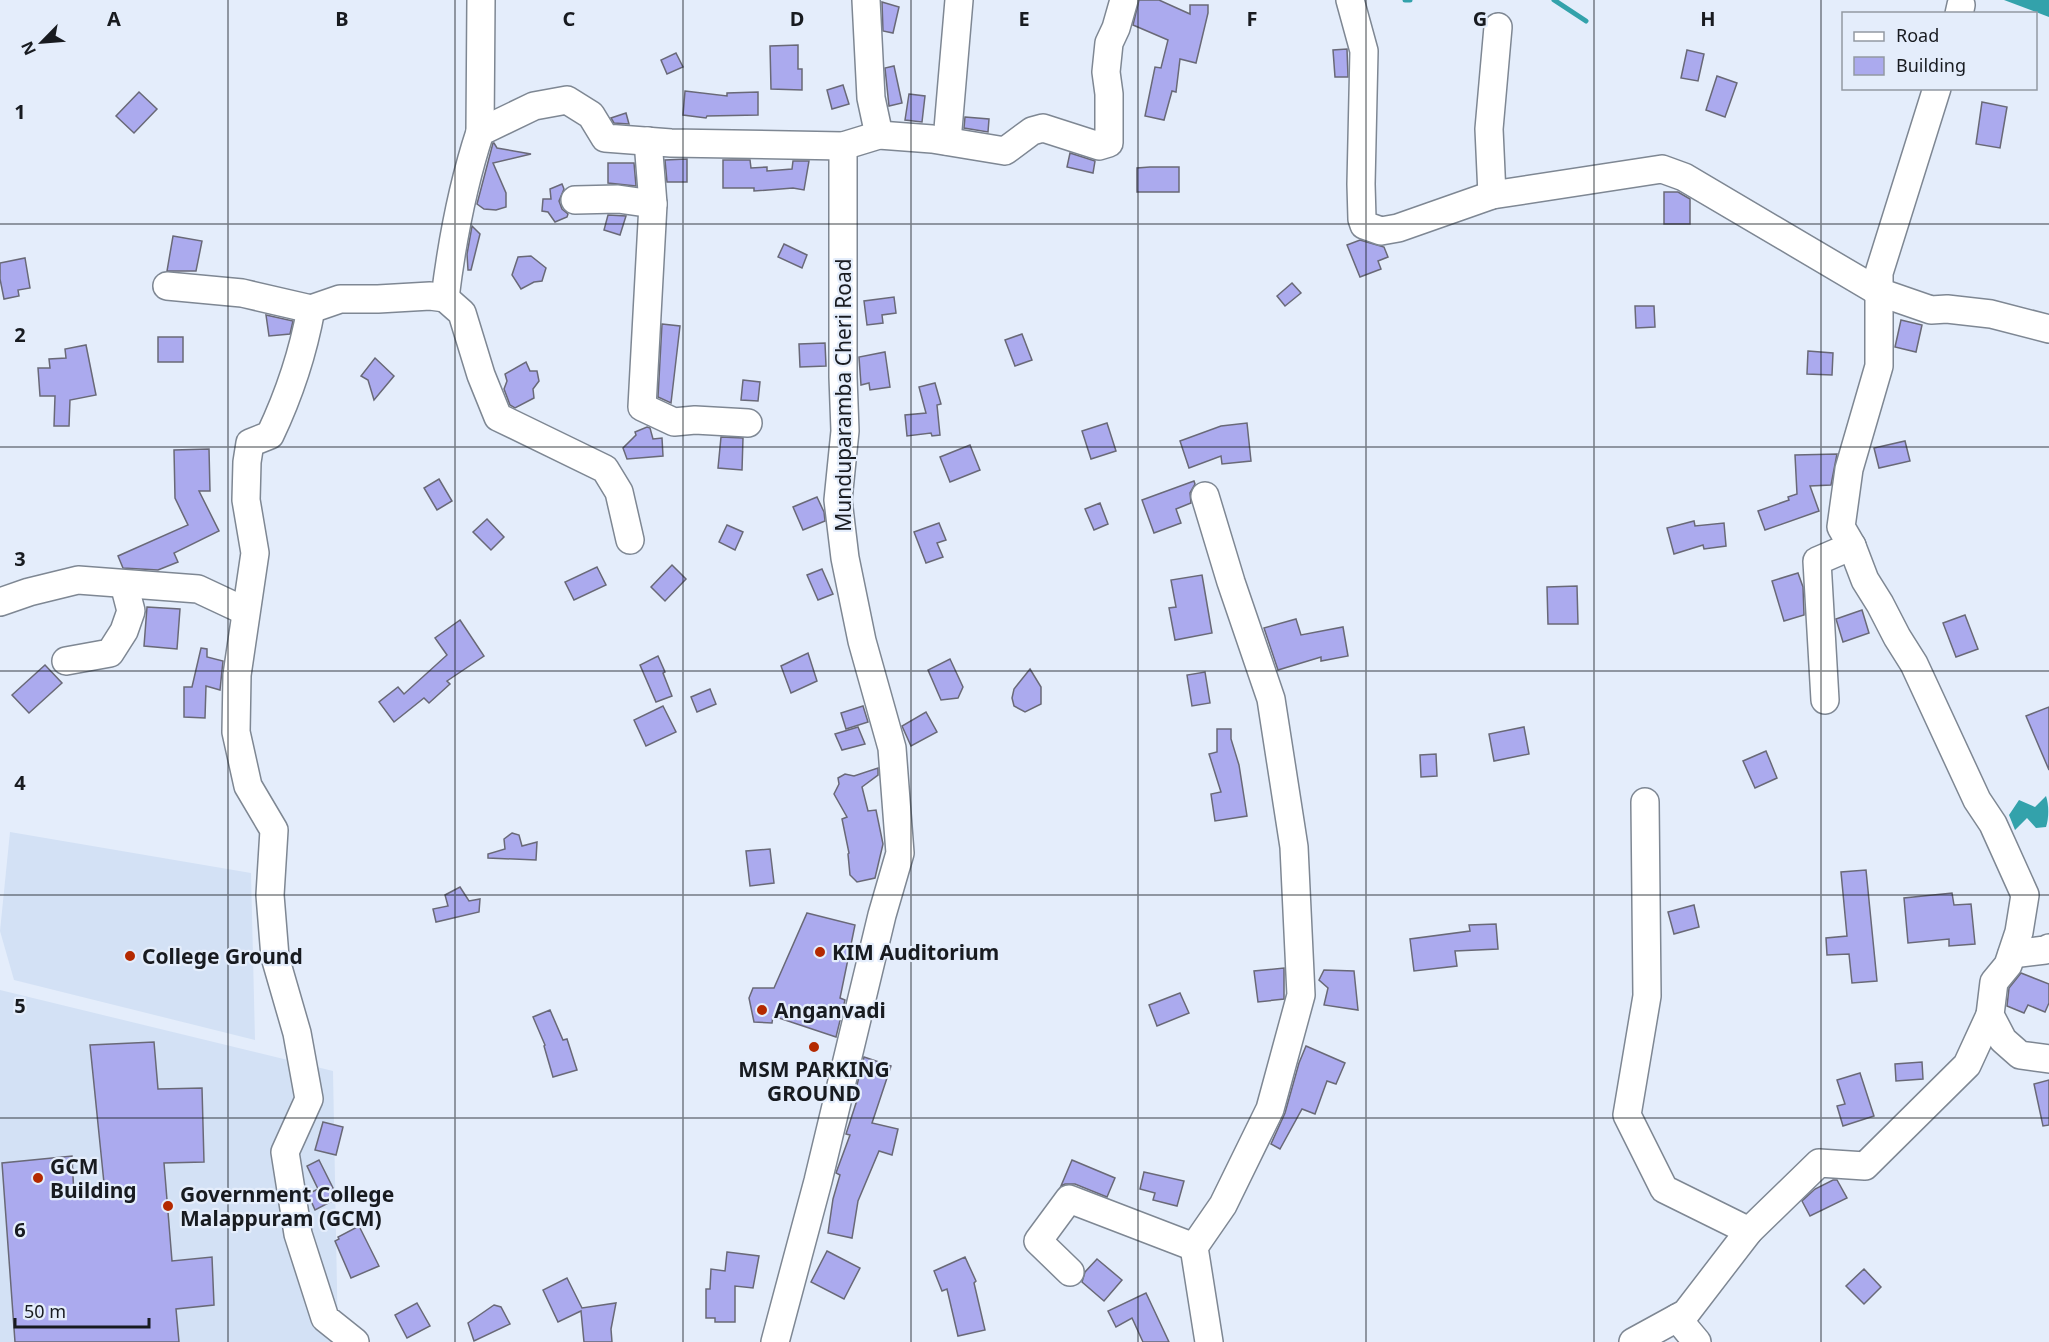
<svg xmlns="http://www.w3.org/2000/svg" width="2049" height="1342" font-family="'Noto Sans',sans-serif">
<rect width="100%" height="100%" fill="#e4edfb"/>
<!-- built -->
<g fill="#d3e1f5">
<path d="M10,832L251,873L255,1040L14,980L0,931Z"/>
<path d="M0,990L333,1071L338,1342H0Z"/>
</g>
<!-- water -->
<g fill="#33a2ab">
<path d="M2004,0H2049V17Z"/>
<path d="M2046,796C2049,805 2049,818 2046,827L2036,828L2027,818L2015,830L2009,815L2019,800L2035,807Z"/>
</g>
<g fill="none" stroke-linecap="round" stroke-linejoin="round">
<!-- stream -->
<g stroke="#33a2ab" stroke-width="5">
<path d="M1405,0H1410"/>
<path d="M1554,0L1586,21"/>
</g>
</g>
<!-- building -->
<g fill="#abaaee" stroke="#696977" stroke-width="1.5">
<path d="M1139,0H1159L1190,14V5H1208V13L1196,63L1180,59L1176,92L1172,91L1164,120L1145,116L1155,67L1161,68L1168,40L1133,25Z"/>
<path d="M882,2L899,7L893,33L883,31Z"/>
<path d="M798,45V69H802V90L771,89L770,46Z"/>
<path d="M1347,49L1348,77H1335L1333,50Z"/>
<path d="M1687,50L1704,54L1698,81L1681,78Z"/>
<path d="M676,53L683,67L667,74L661,60Z"/>
<path d="M894,66L902,103L889,106L885,68Z"/>
<path d="M1717,76L1737,83L1725,117L1706,110Z"/>
<path d="M843,85L849,104L832,109L827,90Z"/>
<path d="M685,91L727,96V93L758,92V115L707,116L706,118L683,115Z"/>
<path d="M139,92L157,109L134,133L116,116Z"/>
<path d="M909,94L925,96L922,122L905,120Z"/>
<path d="M1982,102L2007,107L2000,148L1976,144Z"/>
<path d="M626,113L629,124L614,123L611,118Z"/>
<path d="M965,117L989,119L988,132L964,128Z"/>
<path d="M493,143H494L497,148L531,154L493,163L506,193V207L496,210L484,209L477,204Z"/>
<path d="M1070,153L1095,161L1093,173L1067,167Z"/>
<path d="M687,159V182H667L665,160Z"/>
<path d="M723,160H750L751,168L767,167V171L792,169L793,161H809L804,190L793,188L754,191V188H723Z"/>
<path d="M608,163H634L636,186L608,183Z"/>
<path d="M1150,167H1179V192H1137V168Z"/>
<path d="M562,184L564,189L559,201L562,209L568,214L567,217L555,222L548,212L542,211L543,199H551L550,189Z"/>
<path d="M1664,192H1678L1690,199V224H1664Z"/>
<path d="M608,215L626,216L620,235L604,230Z"/>
<path d="M472,226L480,234L471,270H468L467,254Z"/>
<path d="M173,236L202,241L196,271H167Z"/>
<path d="M1360,240L1384,247L1388,257L1378,261L1381,269L1360,277L1347,245Z"/>
<path d="M784,244L807,255L802,268L778,257Z"/>
<path d="M531,256L546,268L542,281L534,282L521,289L512,275L518,257Z"/>
<path d="M25,258L30,288L18,290L19,296L4,299L0,279V263Z"/>
<path d="M1292,283L1301,293L1285,306L1277,296Z"/>
<path d="M894,297L896,313L882,315L883,323L867,325L864,301Z"/>
<path d="M1635,306H1654L1655,327L1636,328Z"/>
<path d="M266,315L293,321L290,334L269,336Z"/>
<path d="M1901,320L1922,325L1916,352L1895,347Z"/>
<path d="M662,324L680,326L671,403L658,397Z"/>
<path d="M1022,334L1032,360L1015,366L1005,340Z"/>
<rect x="158" y="337" width="25" height="25"/>
<path d="M825,343L826,366L800,367L799,344Z"/>
<path d="M86,345L96,395L70,400L69,426H54L55,396H40L38,368H50L49,359L66,358L65,349Z"/>
<path d="M1808,351L1833,353L1832,375L1807,374Z"/>
<path d="M885,352L890,387L870,390L869,383L861,385L859,357Z"/>
<path d="M375,358L394,376L374,400L368,380L361,376Z"/>
<path d="M526,362L530,371H537L539,381L533,389L534,398L515,408L510,405L504,389L507,381L505,374Z"/>
<path d="M743,380L760,382L758,401L741,400Z"/>
<path d="M935,383L941,404L937,405L940,435L932,436L931,433L907,436L905,415L926,413L919,387Z"/>
<path d="M1107,423L1116,451L1091,459L1082,431Z"/>
<path d="M1247,423L1251,461L1222,464L1221,456L1189,468L1180,441L1221,426Z"/>
<path d="M647,427L650,428L653,439L662,438L663,456L627,459L623,448L636,435L635,432Z"/>
<path d="M721,437L743,438L742,470L718,468Z"/>
<path d="M1905,441L1910,461L1879,468L1874,448Z"/>
<path d="M970,445L980,470L950,482L940,457Z"/>
<path d="M209,449L210,491H199L219,531L174,553L178,562L158,570L123,568L118,556L188,525L175,498L174,450Z"/>
<path d="M1837,454L1831,485L1810,486L1819,511L1765,530L1758,511L1789,500L1788,497L1797,494L1795,455Z"/>
<path d="M439,479L452,501L437,510L424,488Z"/>
<path d="M1194,481L1195,484L1190,493L1191,503L1176,509L1181,523L1154,533L1142,500Z"/>
<path d="M817,497L824,512L825,521L803,530L793,507Z"/>
<path d="M1100,503L1108,524L1094,530L1085,509Z"/>
<path d="M487,519L504,537L491,550L473,532Z"/>
<path d="M1694,521L1695,526L1724,523L1726,546L1704,549L1703,545L1674,554L1667,528Z"/>
<path d="M939,523L946,540L937,543L943,557L926,563L914,532Z"/>
<path d="M727,525L743,532L735,550L719,542Z"/>
<path d="M672,565L686,579L665,601L651,587Z"/>
<path d="M597,567L606,585L574,600L565,582Z"/>
<path d="M822,569L833,594L818,600L807,575Z"/>
<path d="M1798,573L1803,587L1804,615L1784,621L1772,581Z"/>
<path d="M1202,575L1212,633L1175,640L1169,608L1176,607L1171,580Z"/>
<path d="M1577,586L1578,624H1548L1547,587Z"/>
<path d="M147,607L180,609L177,649L144,646Z"/>
<path d="M1862,610L1869,633L1843,642L1836,619Z"/>
<path d="M1965,615L1978,649L1956,657L1943,623Z"/>
<path d="M1296,619L1301,635L1343,627L1348,656L1321,661V657L1278,670L1264,628Z"/>
<path d="M460,620L484,656L447,681L450,684L429,703L424,698L394,722L379,702L398,687L404,694L447,655L435,638Z"/>
<path d="M201,648L207,649V657L223,661L220,690L206,686L205,718L184,717V687H192Z"/>
<path d="M808,653L817,681L791,693L781,666Z"/>
<path d="M658,656L665,672L663,673L672,696L656,702L640,665Z"/>
<path d="M950,659L963,687L958,698L941,700L928,670Z"/>
<path d="M45,665L62,683L29,713L12,695Z"/>
<path d="M1030,669L1041,687V704L1025,712L1014,706L1012,698L1014,689Z"/>
<path d="M1205,672L1210,703L1192,706L1187,675Z"/>
<path d="M710,689L716,704L697,712L691,697Z"/>
<path d="M663,706L676,732L646,746L634,720Z"/>
<path d="M863,706L868,722L846,729L841,713Z"/>
<path d="M2049,707V770L2026,716Z"/>
<path d="M926,712L937,732L911,746L902,726Z"/>
<path d="M858,727L865,744L842,750L835,734Z"/>
<path d="M1524,727L1529,754L1494,761L1489,734Z"/>
<path d="M1217,729H1231V739L1239,765L1247,816L1215,821L1211,794L1221,792L1209,754L1217,752Z"/>
<path d="M1766,751L1777,778L1755,788L1743,761Z"/>
<path d="M1436,754L1437,776L1421,777L1420,755Z"/>
<path d="M878,768V775L862,787L868,811L876,810L883,844L875,878L857,882L850,875L848,854L849,853L842,819L847,817L834,794L839,784L838,778L845,774L854,776Z"/>
<path d="M512,833L519,835L522,846L537,842L536,860L488,858V854L505,849L504,839Z"/>
<path d="M770,849L774,883L750,886L746,851Z"/>
<path d="M1866,870L1877,981L1852,983L1849,954L1827,955L1826,938L1847,936L1841,872Z"/>
<path d="M460,887L469,901L480,899L479,912L436,922L433,909L448,906L445,895Z"/>
<path d="M1952,893L1954,905L1971,904L1975,944L1949,946V939L1908,943L1904,898Z"/>
<path d="M1694,905L1699,927L1674,934L1668,912Z"/>
<path d="M807,913L855,925L840,998L845,1000L836,1037L773,1016L772,1023L754,1022L749,998L753,988H774Z"/>
<path d="M1496,924L1498,949L1455,951L1457,966L1414,971L1410,939L1470,931L1469,925Z"/>
<path d="M1284,968V999L1258,1002L1254,971Z"/>
<path d="M1324,970L1354,971L1358,1010L1324,1005L1328,988L1319,980Z"/>
<path d="M2021,973L2049,984V1003L2045,1012L2028,1005L2024,1013L2007,1006L2009,988Z"/>
<path d="M1180,993L1189,1013L1157,1026L1149,1005Z"/>
<path d="M550,1010L563,1040L567,1039L577,1070L553,1077L544,1046L545,1045L533,1017Z"/>
<path d="M154,1042L158,1089L202,1088L204,1162L164,1163L172,1261L212,1257L214,1305L176,1309L179,1342H15L2,1163L72,1156L74,1196L105,1193L90,1045Z"/>
<path d="M1306,1046L1345,1063L1336,1084L1327,1081L1315,1114L1302,1109L1280,1149L1271,1144L1285,1113L1299,1063Z"/>
<path d="M864,1057L891,1066L872,1123L898,1129L892,1155L879,1151L858,1201L852,1238L828,1233L833,1199L840,1175L836,1173L850,1135L846,1134L859,1094L855,1093Z"/>
<path d="M1922,1062L1923,1079L1896,1081L1895,1064Z"/>
<path d="M1860,1073L1874,1116L1843,1126L1837,1106L1845,1104L1837,1080Z"/>
<path d="M2049,1080V1125L2043,1126L2034,1084Z"/>
<path d="M323,1122L343,1127L336,1155L315,1150Z"/>
<path d="M319,1160L338,1198L315,1210L308,1194L318,1189L307,1166Z"/>
<path d="M1072,1160L1115,1178L1107,1197L1075,1184H1065L1061,1186Z"/>
<path d="M1144,1172L1184,1181L1177,1206L1153,1200L1155,1193L1140,1189Z"/>
<path d="M1833,1180H1837L1847,1198L1810,1216L1802,1201L1815,1189Z"/>
<path d="M359,1226L379,1266L351,1278L335,1241L339,1239L338,1237Z"/>
<path d="M827,1251L860,1268L844,1299L811,1282Z"/>
<path d="M727,1252L759,1256L753,1288L735,1286V1322H715V1318H706V1289H710L711,1269L725,1271Z"/>
<path d="M965,1257L976,1281L974,1283L985,1330L958,1336L947,1289L942,1291L934,1271Z"/>
<path d="M1097,1259L1122,1280L1104,1301L1082,1282L1085,1272Z"/>
<path d="M1864,1269L1881,1287L1864,1304L1846,1286Z"/>
<path d="M567,1278L582,1308L616,1303L611,1329L612,1342H584L581,1311L558,1322L543,1290Z"/>
<path d="M1146,1293L1169,1342H1143L1132,1318L1116,1327L1108,1311Z"/>
<path d="M417,1303L430,1326L407,1338L395,1315Z"/>
<path d="M494,1305L501,1307L510,1324L474,1341L468,1323Z"/>
</g>
<g fill="none" stroke-linecap="round" stroke-linejoin="round">
<!-- minor casing -->
<g stroke="#7e8793" stroke-width="30">
<g id="minor">
<path d="M866,0L871,98L879,135"/>
<path d="M1350,0L1364,51L1361,184L1362,219L1364,225L1381,231L1398,228L1492,195L1662,169L1684,177L1879,292L1931,310L1947,309L1991,314L2049,329"/>
<path d="M1959,14L1961,5"/>
<path d="M480,132L481,0"/>
<path d="M648,141L653,204L642,407L674,422L695,420L748,423"/>
<path d="M947,141L959,0"/>
<path d="M1492,195L1489,129L1498,27"/>
<path d="M575,200L618,199L653,204"/>
<path d="M167,286L242,293L311,309"/>
<path d="M445,298L462,313L481,375L498,417L605,469L619,492L630,540"/>
<path d="M1205,496L1231,582L1271,699L1294,847L1301,995L1270,1109L1223,1205L1194,1247L1209,1342"/>
<path d="M1852,546L1865,580L1880,604L1897,637L1914,664L1977,800L1993,824L2025,895L2019,932L2008,965L1994,982L1990,1015L2003,1040L2020,1055L2049,1059"/>
<path d="M0,602L29,592L78,580L198,589L245,611"/>
<path d="M66,661L110,653L124,631L131,611L124,584"/>
<path d="M1825,700L1817,561L1852,546L1841,527L1849,469L1879,366V273L1937,88"/>
<path d="M1645,802L1647,996L1627,1115L1664,1189L1749,1231"/>
<path d="M2012,954L2045,950L2049,948"/>
<path d="M1070,1272L1038,1241L1069,1199L1194,1247"/>
<path d="M1677,1318L1697,1342"/>
<path d="M355,1342L325,1318L298,1234L285,1152L309,1099L297,1033L275,957L270,895L274,830L248,786L236,732L237,675L255,553L246,500L247,462L250,443L270,435C289,395 303,353 311,309L340,299H378L430,296L445,298C452,241 462,187 480,132L534,106L567,100L591,115L605,138L671,143L843,146L879,135L932,139L1005,151L1032,131L1043,128L1099,146L1109,143V94L1106,72L1109,43L1116,28L1124,0"/>
<path d="M775,1342L818,1181L882,915L900,853L892,748L862,641L845,558L838,500L845,431L843,377V146"/>
<path d="M1633,1342L1686,1313L1749,1231L1819,1163L1865,1166L1967,1065L1990,1015"/>
</g>
</g>
<!-- minor -->
<use href="#minor" stroke="#fff" stroke-width="27"/>
</g>
<!-- grid -->
<path fill="none" stroke="#181b20" stroke-width="1.5" stroke-opacity="0.55" d="M228,0V1342M455,0V1342M683,0V1342M911,0V1342M1138,0V1342M1366,0V1342M1594,0V1342M1821,0V1342M0,224H2049M0,447H2049M0,671H2049M0,895H2049M0,1118H2049"/>
<!-- markers -->
<g fill="#b42900" stroke="#e4edfb" stroke-width="2">
<circle cx="820" cy="952" r="6"/>
<circle cx="130" cy="956" r="6"/>
<circle cx="762" cy="1010" r="6"/>
<circle cx="814" cy="1047" r="6"/>
<circle cx="38" cy="1178" r="6"/>
<circle cx="168" cy="1206" r="6"/>
</g>
<g text-anchor="middle" dominant-baseline="central" stroke-width="4.5" stroke-linejoin="round" paint-order="stroke">
<!-- street labels -->
<g font-size="21" fill="#181b20" stroke="#e4edfb">
<text transform="translate(843 395) rotate(-90)">Munduparamba Cheri Road</text>
</g>
<!-- poi labels -->
<g font-size="21" font-weight="bold" fill="#181b20" stroke="#e4edfb" text-anchor="start">
<text x="832" y="952">KIM Auditorium</text>
<text x="142" y="956">College Ground</text>
<text x="774" y="1010">Anganvadi</text>
<text x="814" y="1069" text-anchor="middle">MSM PARKING<tspan x="814" dy="24">GROUND</tspan></text>
<text x="50" y="1166">GCM<tspan x="50" dy="24">Building</tspan></text>
<text x="180" y="1194">Government College<tspan x="180" dy="24">Malappuram (GCM)</tspan></text>
</g>
</g>
<g font-size="20" text-anchor="middle" font-weight="bold" fill="#181b20" stroke="#e4edfb" stroke-width="4.5" stroke-linejoin="round" paint-order="stroke">
<text x="114" y="26">A</text>
<text x="342" y="26">B</text>
<text x="569" y="26">C</text>
<text x="797" y="26">D</text>
<text x="1024" y="26">E</text>
<text x="1252" y="26">F</text>
<text x="1480" y="26">G</text>
<text x="1708" y="26">H</text>
<text x="20" y="119">1</text>
<text x="20" y="342">2</text>
<text x="20" y="566">3</text>
<text x="20" y="790">4</text>
<text x="20" y="1013">5</text>
<text x="20" y="1237">6</text>
</g>
<!-- legend -->
<rect x="1842" y="12" width="195" height="78" fill="#e4edfb" stroke="#9299a3" stroke-width="1.5"/>
<rect x="1854" y="32" width="30" height="9" fill="#ffffff" stroke="#9299a3" stroke-width="1.5"/>
<text x="1896" y="42" font-size="18" fill="#181b20">Road</text>
<rect x="1854" y="57" width="30" height="18" fill="#abaaee" stroke="#9299a3" stroke-width="1.5"/>
<text x="1896" y="72" font-size="18" fill="#181b20">Building</text>
<!-- north arrow -->
<g transform="translate(42 42) rotate(245)" stroke="#e4edfb" stroke-width="4.5" paint-order="stroke">
<path d="M0-4.5L10 22L0 15L-10 22Z" fill="#181b20"/>
<text y="-9" font-size="16" font-weight="bold" text-anchor="middle" fill="#181b20">N</text>
</g>
<!-- scale -->
<path d="M15 1318v9h134v-9" fill="none" stroke="#181b20" stroke-width="3"/>
<text x="24" y="1318" font-size="18" fill="#181b20" stroke="#e4edfb" stroke-width="4.5" paint-order="stroke">50 m</text>
</svg>
